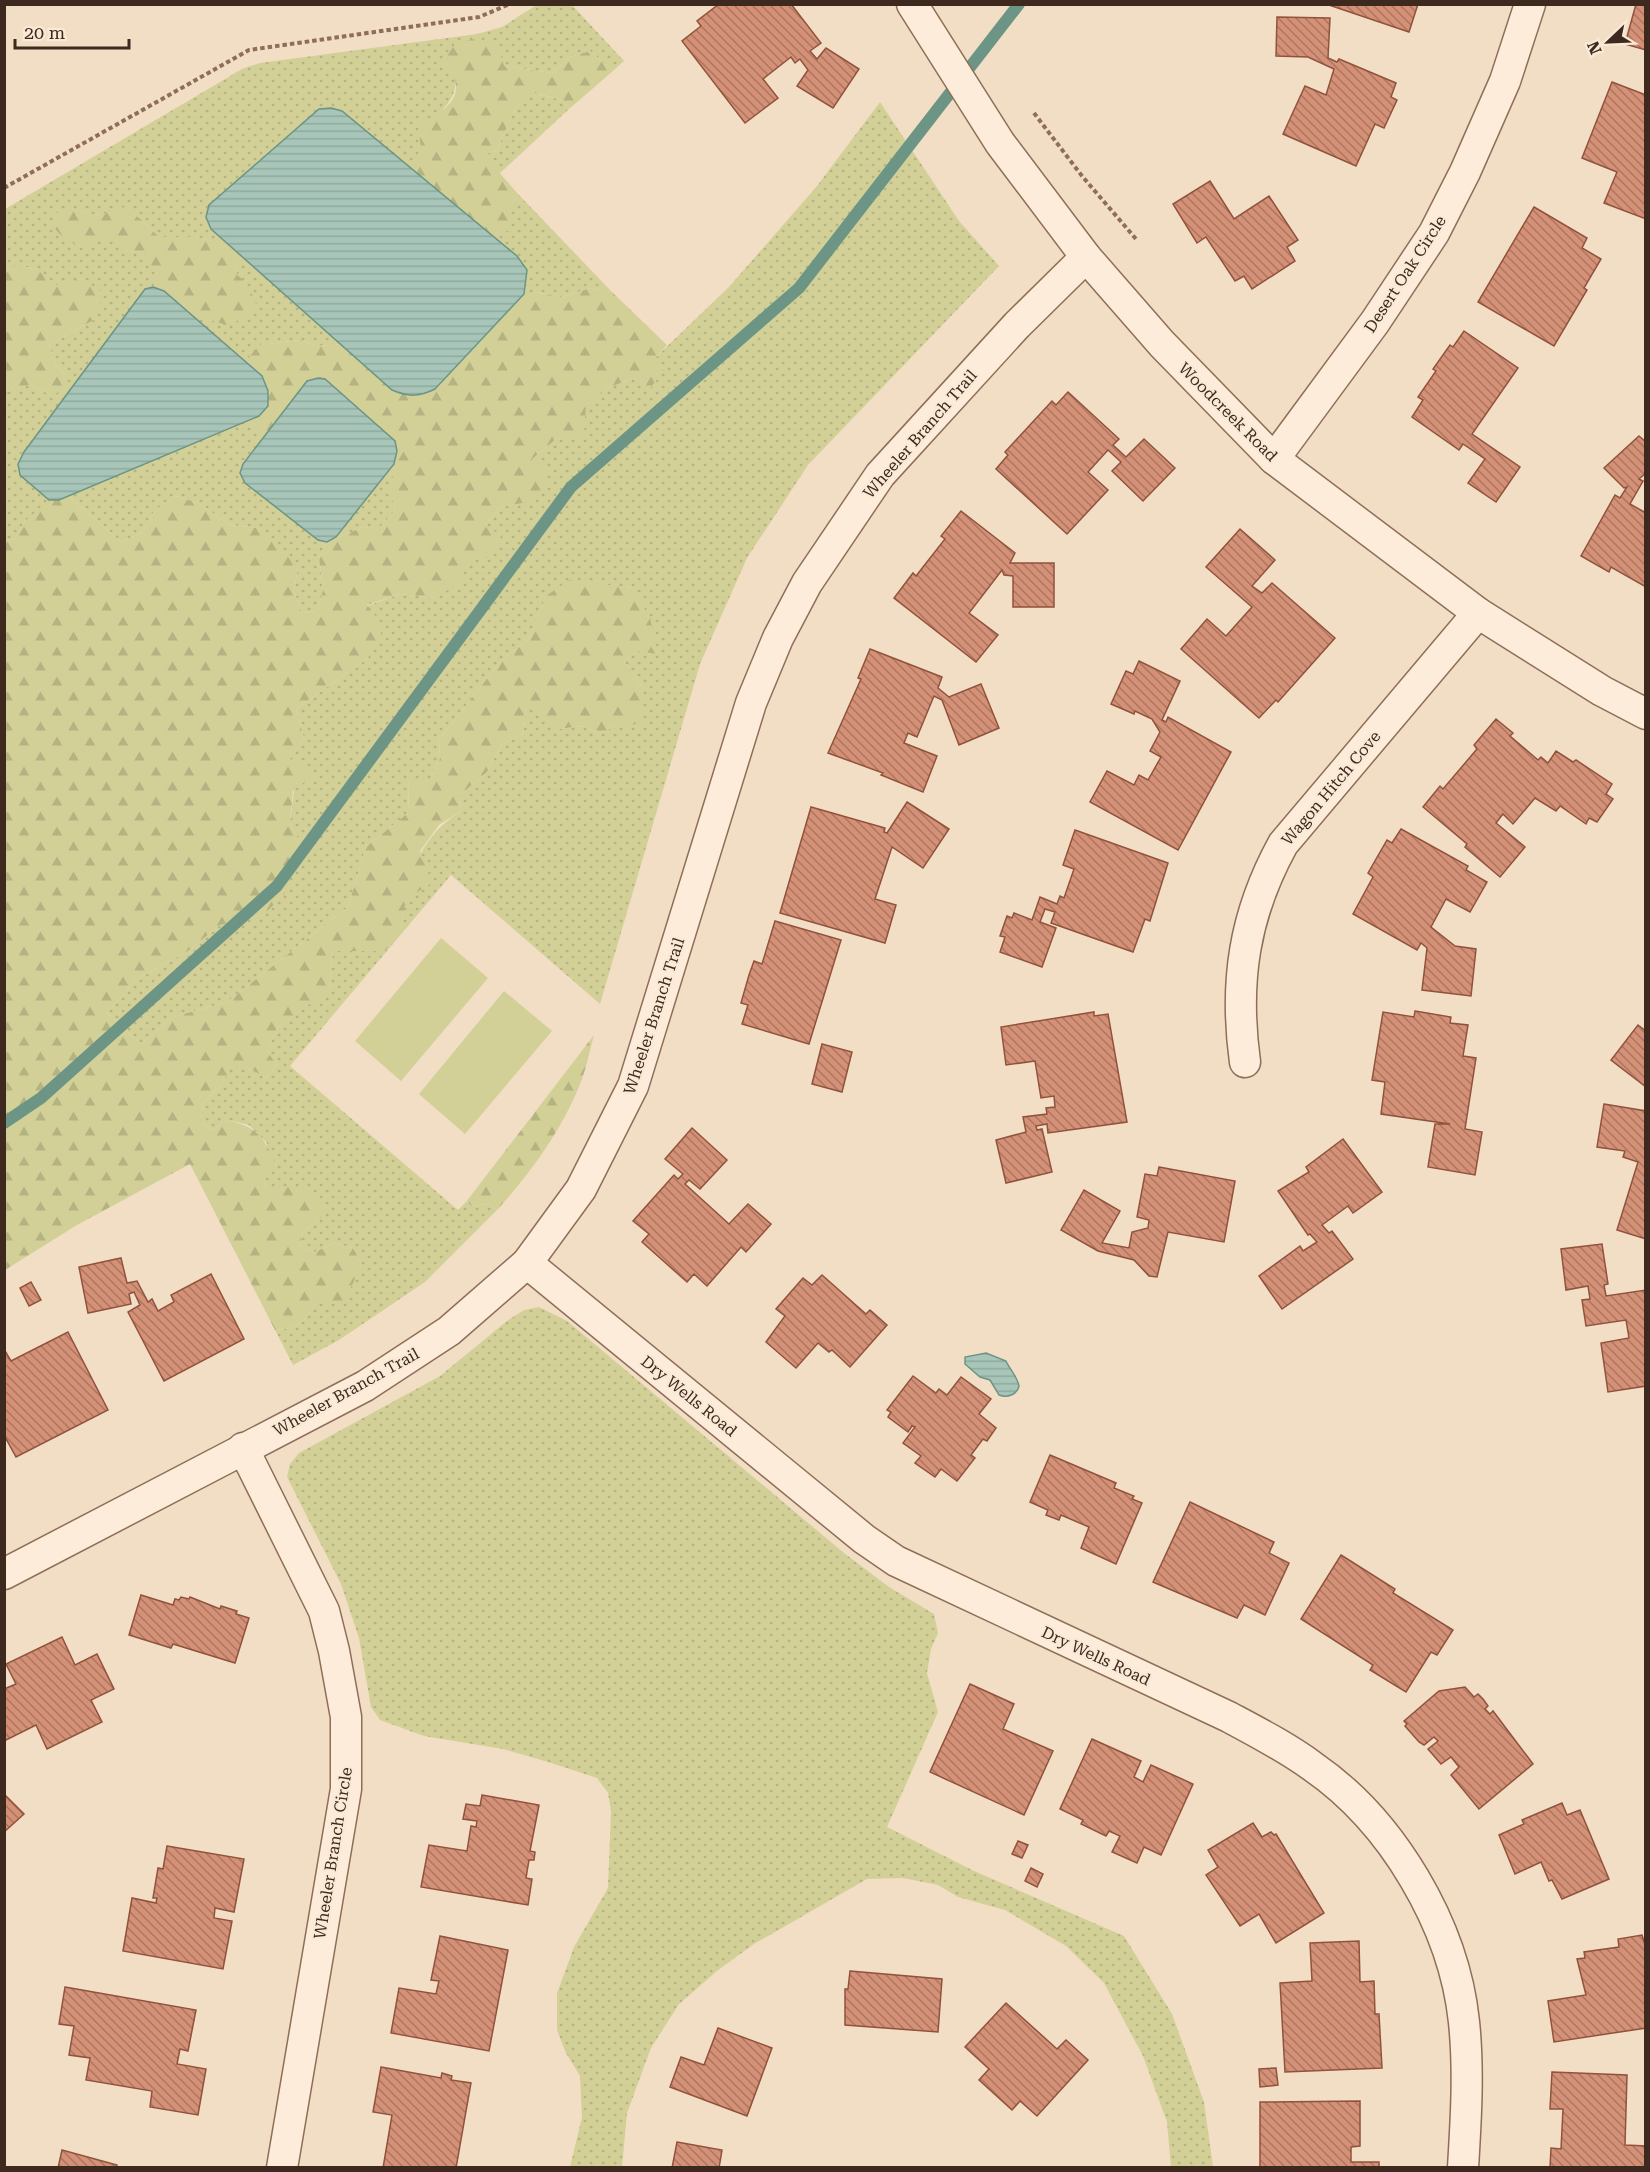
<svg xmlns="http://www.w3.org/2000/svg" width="1650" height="2172" font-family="'Roboto Serif',serif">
<defs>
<pattern id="grass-dots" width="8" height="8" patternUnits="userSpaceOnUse" patternTransform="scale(1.5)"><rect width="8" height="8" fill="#d2d097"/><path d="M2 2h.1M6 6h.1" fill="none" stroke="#b5b382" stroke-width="1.8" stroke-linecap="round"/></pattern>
<pattern id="forest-firs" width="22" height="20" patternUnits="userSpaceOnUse" patternTransform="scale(1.5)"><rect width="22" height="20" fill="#d2d097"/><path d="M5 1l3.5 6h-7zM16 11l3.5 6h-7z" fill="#b5b382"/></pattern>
<pattern id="water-rules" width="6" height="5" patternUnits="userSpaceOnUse" patternTransform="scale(1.5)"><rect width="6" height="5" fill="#a7c5b8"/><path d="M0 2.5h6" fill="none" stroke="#91a99e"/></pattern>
<pattern id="building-back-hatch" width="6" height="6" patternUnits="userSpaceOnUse" patternTransform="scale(1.5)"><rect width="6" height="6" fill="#d49177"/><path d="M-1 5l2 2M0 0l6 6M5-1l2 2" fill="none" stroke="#ad7661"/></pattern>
</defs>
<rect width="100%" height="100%" fill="#f2dec5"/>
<!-- grass -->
<g fill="url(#grass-dots)" fill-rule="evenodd">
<path d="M538,4L572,5L624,61L613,71L590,51L570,57L552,73L504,66L454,74C459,92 449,103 437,116L510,207L519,195L612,292L591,288L561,297L535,292L392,390L340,344L316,346L301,340L259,345L397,451L391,492L395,510L379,529L363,527L327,542L319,558L323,590L317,611L302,613L294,591L298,568L258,528L230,525L198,503L175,496L154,511L142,533L121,542L69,496L25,521L15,538L5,542V397L10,389L31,385L51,395L66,375L56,365L49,345L97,318L82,279L55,286C38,270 28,262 5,270V209L242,69L260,63L477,34L502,27ZM70,208C92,216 102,217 123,208L142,220L159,237H195L208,240L242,257L235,264L237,276L246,282L214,319C172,313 163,286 145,252L128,251L116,240H100Z"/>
<path d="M534,93L562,100L569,109L499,174L483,155L497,150L515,108Z"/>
<path d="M880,102L959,221L999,266L808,465L747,558L700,664L600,1004L451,875L290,1066L458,1210L466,1202L472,1206L489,1204L497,1210L425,1282L339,1340L293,1365L275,1330C295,1329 306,1323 315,1304H342L362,1264L353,1248L334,1243L315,1252L300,1248L302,1233L323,1216L269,1192L264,1182L267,1143L249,1125L227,1120L213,1130L201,1122L203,1103L223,1083L230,1066H245L266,1078L277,1065L267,1051L277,1028L329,989L333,951H364L401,929C409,877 415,841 461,811L460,795L487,772L502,744L523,734L527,706L559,729L581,726L601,734L616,725L643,688L624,661L637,651L658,653L633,588L605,585L546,596L529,639L500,662L439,740L440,758L431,779H409L408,813L366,847L348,907L227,1002L173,1017L141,1044L107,1013L136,980L188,951L220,925L263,915L300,843L290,823L294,791L289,759L304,738L296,709L368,658L367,606L400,594L435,598L468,556L501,536L485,526L501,507L523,503L531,460L556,439L583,436L586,405L610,387L634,378L651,388L656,357L729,287L817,186Z"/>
<path d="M539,1307L567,1321L844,1553L889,1587L934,1614L938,1633L931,1649L927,1673L938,1712L887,1827L974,1871L1124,1936L1172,2014L1204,2102L1213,2167H1171L1167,2122L1143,2056L1104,1983L1066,1946L1005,1910L958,1897L938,1885L903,1878L867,1879L754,1944L717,1971L679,2004L651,2048L627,2113L622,2167H570L582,2117L580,2076L566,2053L557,2030V1993L574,1947L608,1888L611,1811L608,1793L597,1778L548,1762L503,1749L424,1736L380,1720L371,1707L359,1638L341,1584L287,1477L290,1464L299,1453L440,1376L507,1321L524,1310Z"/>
</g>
<!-- forest -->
<g fill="url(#forest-firs)">
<path d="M475,39L497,42L504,66L552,73L570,57L590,51L613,71L569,109L562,100L535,93L515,108L497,150L484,155L519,195L510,207L512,230L491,235L418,175L415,159L421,149L418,123C449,112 472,90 442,62L456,43Z"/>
<path d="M123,207L142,220L159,237H195L208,240L221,238L242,257L235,264L237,275L246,282L256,303L246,318L225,325C215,320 202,320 193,316C178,308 170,293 153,287L157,275L144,252L128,251L116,240H100L83,248L67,241L52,226L56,213L71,208C92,216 102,217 123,207Z"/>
<path d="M18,265L39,271L55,285L82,279L102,292L97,318L49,345L56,365L66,375L65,390L51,395L31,385L10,389L5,397V270Z"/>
<path d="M591,288L612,292L667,345L656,357L664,371L650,388L634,378L610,387L586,405L584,437L556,439L531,460L545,469V491L523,503L501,507L486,525L501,536L490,558L468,556L461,582L435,598L400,594L367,605L384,627L368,658L296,709L304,738L290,759L303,763L311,777L293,791L290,823L300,843L284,895L263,915L220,925L188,951L136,980L107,1013L141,1044L173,1017L227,1002L348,907L366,847L408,813L409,779H431L440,758L439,740L500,662L529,639L546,596L569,580L633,588L650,618L658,654L637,651L624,661L643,688L641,724L616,725L601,734L581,726L559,729L527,707L523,734L502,744L487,772L460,795L461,811L439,825L420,851L432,883L406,899L401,929L385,951H333L329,990L277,1028L267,1051L277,1065L266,1078L245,1066H231L223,1083L203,1103L201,1122L213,1130L227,1120C255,1127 263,1134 274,1161L264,1182L269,1191C289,1180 305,1190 324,1200L323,1216L302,1233L300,1248L315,1252L334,1243L353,1248L362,1264L343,1304H315C306,1323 295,1329 275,1330L190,1164L77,1225L5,1270V542L15,538L25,521L49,500H59L69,496L121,542L142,533L154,511L175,496L198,503L230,525L258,528L279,544L298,568L294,591L302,613L317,611L323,590L319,558L327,542L363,527L379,528L395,510L390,492L397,451L307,381L266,434L256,432L247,421L259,416L262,376L245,362L259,345L301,340L316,346L340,344L392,390L435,389L524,294L535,292L561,297Z"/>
<path d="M594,1035C590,1049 587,1065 582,1079C564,1127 531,1173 497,1210L489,1204L472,1206L466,1202Z"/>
</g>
<!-- pitch -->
<g fill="#d2d097">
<path d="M441,938L488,978L401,1081L355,1041Z"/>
<path d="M504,991L552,1031L465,1134L419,1094Z"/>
</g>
<!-- water -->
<g fill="url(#water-rules)" stroke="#6c9585" stroke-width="1.5">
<path d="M331,108L342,111L517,256L527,270L524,294L435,389C419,397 408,397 392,390L211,229L206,217L209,205L319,109Z"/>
<path d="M153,287L164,291L262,376L268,391V406L259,416L59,500H49L20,475L18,464L24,452L145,289Z"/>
<path d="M318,378L325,379L395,441L397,451L394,464L336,537L327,542L318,540L245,483L240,473L243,464L307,381Z"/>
<path d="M986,1353L1006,1361C1010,1370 1017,1376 1019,1386C1017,1395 1007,1398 999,1395L990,1380L980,1377L965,1364V1357Z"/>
</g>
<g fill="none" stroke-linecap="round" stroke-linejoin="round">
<!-- stream -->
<path stroke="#6c9585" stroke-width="12" d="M4,1123L41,1098L277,886L571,487L799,288L1019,4"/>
</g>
<!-- building -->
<g fill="url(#building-back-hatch)" stroke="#91523c" stroke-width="1.5">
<path d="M719,4H791L821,43L810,51L817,59L826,48L859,69L833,108L797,86L808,70L800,59L795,63L791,57L763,79L778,98L745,123L682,41L701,26L697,21Z"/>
<path d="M1326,4H1418L1409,32Z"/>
<path d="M1636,4H1646V50L1625,44Z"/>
<path d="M1277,17L1330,18L1328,58L1337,62L1339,59L1396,83L1391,97L1397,100L1384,128L1375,124L1356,166L1283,134L1305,86L1326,95L1334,69L1308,57L1276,56Z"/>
<path d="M1612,82L1646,95V219L1604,203L1617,172L1582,158Z"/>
<path d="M1210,181L1234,219L1269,196L1298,240L1287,247L1295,261L1252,289L1244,276L1235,281L1206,237L1197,243L1173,204Z"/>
<path d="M1534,207L1587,238L1582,248L1601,259L1584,288L1587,290L1554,346L1478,302Z"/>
<path d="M1464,331L1518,368L1472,434L1520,467L1496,502L1468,483L1485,459L1463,444L1459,450L1412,417L1423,400L1418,397L1436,371L1433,369L1450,345L1453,347Z"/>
<path d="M1068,392L1119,439L1113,445L1126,457L1144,439L1175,468L1143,501L1112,471L1121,462L1108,450L1088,472L1108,490L1067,534L996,469L1008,455L1005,452L1052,401L1056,405Z"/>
<path d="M1639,436L1646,442V473L1639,479L1643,481L1630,504L1646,513V587L1611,567L1609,572L1581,556L1615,495L1620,498L1627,487L1624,488L1604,468Z"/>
<path d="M961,511L1015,553L1010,563H1054V607H1013V576L1004,575L1002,570L969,613L998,635L976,662L894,598L913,573L916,576L945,539L941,536Z"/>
<path d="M1240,529L1275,560L1252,586L1262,593L1272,583L1335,638L1278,702L1276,700L1259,718L1181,649L1207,619L1226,636L1252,607L1206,567Z"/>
<path d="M870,649L942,677L938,688L949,697L981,684L999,728L959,745L942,700L934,696L917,737L908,733L904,743L937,756L923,792L881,775L883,773L828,753L861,679L858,678Z"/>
<path d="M1139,661L1180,681L1162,720L1166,722L1168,717L1231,752L1178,850L1090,802L1107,771L1134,785L1139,775L1148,780L1161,757L1150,751L1160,732L1152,719L1135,711L1134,714L1111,704L1126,671L1133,674Z"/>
<path d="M1496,719L1513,733L1510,736L1538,760L1541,757L1548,763L1556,751L1573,762L1576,760L1612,784L1606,794L1613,799L1597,822L1589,818L1586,824L1560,806L1556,811L1535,798L1513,824L1503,814L1496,823L1525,847L1500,877L1465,847L1467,844L1423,807L1440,786L1443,789L1477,749L1474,745Z"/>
<path d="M907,802L949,829L923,868L892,847L875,899L896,905L885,943L780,913L811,807L885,828L884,832L887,833Z"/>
<path d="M1401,829L1468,866L1466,870L1487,882L1470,912L1446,899L1431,927L1455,946L1476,949L1471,996L1422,990L1427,948L1421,943L1417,950L1353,914L1373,877L1368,873L1387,840L1392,843Z"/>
<path d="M1075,830L1168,863L1150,921L1145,919L1133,952L1051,923L1055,912L1045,909L1040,922L1056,928L1042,967L1000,952L1005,937L1000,936L1007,916L1012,918L1014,913L1032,920L1040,897L1057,904L1060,896L1064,898L1074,869L1063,865Z"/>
<path d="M775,921L841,940L809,1044L742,1024L748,1005L741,1003L749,975L754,961L762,964Z"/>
<path d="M1415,1011L1451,1017L1450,1023L1468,1025L1463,1056L1476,1058L1465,1129L1482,1132L1475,1175L1428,1167L1435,1124H1450L1381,1114L1385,1082L1372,1080L1383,1012L1414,1017Z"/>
<path d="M1094,1012V1016L1108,1014L1127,1122L1048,1133L1047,1124L1036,1126L1037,1130L1042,1129L1052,1172L1006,1183L996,1140L1026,1132L1023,1117L1047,1114L1046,1108L1055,1107L1054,1096L1041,1098L1035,1061L1006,1065L1001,1027Z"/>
<path d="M1638,1025L1646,1031V1087L1611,1060Z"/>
<path d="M822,1044L852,1052L842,1092L812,1084Z"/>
<path d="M1604,1104L1646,1111V1239L1617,1230L1638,1162L1623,1157L1625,1151L1597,1147Z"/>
<path d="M692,1128L727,1160L700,1189L689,1180L685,1184L729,1224L748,1204L771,1224L746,1252L741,1247L707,1286L694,1274L687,1282L642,1242L649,1234L633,1221L674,1175L678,1179L683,1174L665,1159Z"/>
<path d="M1343,1139L1382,1192L1353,1213L1348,1206L1322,1225L1329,1233L1332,1231L1353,1259L1282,1309L1259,1276L1300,1246L1303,1251L1317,1242L1310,1234L1308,1235L1278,1191L1309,1172L1306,1167Z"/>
<path d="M1159,1167L1235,1181L1224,1242L1168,1232L1157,1277L1149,1276L1134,1260L1098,1251L1061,1230L1084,1190L1120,1211L1102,1243L1129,1248L1132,1232L1148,1228L1149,1220L1137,1217L1145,1174L1157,1176Z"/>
<path d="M1602,1244L1608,1284L1604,1285L1606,1296L1646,1290V1386L1608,1392L1601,1343L1629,1338L1626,1320L1586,1326L1582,1300L1590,1299L1588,1286L1566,1290L1561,1249Z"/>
<path d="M121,1258L127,1283L137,1281L148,1302L152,1299L158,1311L174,1302L171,1295L211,1274L244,1339L164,1381L128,1312L140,1305L134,1292L129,1294L131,1304L88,1313L79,1267Z"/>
<path d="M822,1275L866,1314L870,1310L887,1325L850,1367L832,1350L829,1352L818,1343L796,1368L766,1342L785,1316L776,1309L803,1278L812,1285Z"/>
<path d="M31,1282L41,1300L29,1306L20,1288Z"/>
<path d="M68,1332L108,1410L16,1457L4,1435V1349L11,1361Z"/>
<path d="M913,1376L936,1393L939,1389L947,1395L961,1377L991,1399L979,1414L996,1428L987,1441L983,1439L971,1455L975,1458L957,1481L941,1469L935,1477L915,1463L921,1456L903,1443L915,1427L912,1426L908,1432L888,1417L891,1412L887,1410Z"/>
<path d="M1050,1455L1116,1483L1114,1488L1134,1496L1132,1499L1142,1503L1116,1564L1081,1548L1089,1527L1061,1515L1059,1520L1046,1515L1048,1510L1030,1502Z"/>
<path d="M1190,1502L1274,1542L1269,1553L1289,1563L1265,1615L1244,1605L1237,1618L1153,1582Z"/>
<path d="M1341,1555L1395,1589L1393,1593L1453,1630L1437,1655L1431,1652L1406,1692L1370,1670L1373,1665L1301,1619Z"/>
<path d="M141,1595L173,1605L175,1599L179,1600L181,1597L189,1599L190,1597L220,1609L221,1606L237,1611L236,1614L249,1618L235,1663L173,1644L171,1648L129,1635Z"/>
<path d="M62,1637L75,1665L97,1654L114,1689L91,1700L102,1722L47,1749L36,1725L4,1741V1689L16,1684L6,1664Z"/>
<path d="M970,1684L1014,1704L1003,1729L1053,1751L1024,1815L930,1772Z"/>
<path d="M1465,1687L1474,1697L1478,1694L1483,1699L1488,1706L1485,1709L1490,1714L1493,1711L1533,1764L1479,1809L1451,1775L1459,1767L1451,1757L1441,1764L1428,1749L1438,1741L1434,1737L1424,1745L1419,1742L1405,1726L1407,1724L1404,1721L1439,1691Z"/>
<path d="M1092,1739L1141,1761L1134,1777L1143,1782L1151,1765L1193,1784L1161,1855L1144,1847L1137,1863L1112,1852L1120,1836L1109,1831L1106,1836L1081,1824L1083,1820L1060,1809Z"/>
<path d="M4,1794L24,1814L4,1832Z"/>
<path d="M482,1795L539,1805L530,1851L535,1852L534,1860H529L526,1878L532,1879L528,1905L421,1887L429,1845L467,1851L471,1826L476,1827L477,1821L463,1819L466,1804L480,1806Z"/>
<path d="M1562,1803L1567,1815L1580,1810L1609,1879L1562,1899L1552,1880L1549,1881L1541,1862L1515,1874L1499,1835L1524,1824L1522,1820Z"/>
<path d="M1253,1823L1262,1837L1271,1832L1274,1835L1276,1834L1324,1913L1276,1943L1259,1914L1240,1926L1206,1875L1218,1867L1208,1850Z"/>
<path d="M1018,1841L1028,1845L1022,1858L1012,1854Z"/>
<path d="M167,1846L244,1859L234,1912L215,1908L214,1918L232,1921L223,1969L123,1951L132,1898L156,1903L157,1898H153L158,1868L163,1869Z"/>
<path d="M1031,1868L1043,1874L1037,1887L1025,1881Z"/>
<path d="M1642,1935L1646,1948V2028L1554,2042L1548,2001L1586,1995L1577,1959L1585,1958L1584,1952L1619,1947L1618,1939Z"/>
<path d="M440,1936L508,1950L489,2051L391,2033L399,1988L436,1994L439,1981L431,1980Z"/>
<path d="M1359,1941L1360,1982L1374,1981L1375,2014H1379L1382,2068L1285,2072L1280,1983L1312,1981L1310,1943Z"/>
<path d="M850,1971L942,1979L938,2032L845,2025V1989H848Z"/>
<path d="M65,1987L196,2010L188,2051L180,2049L177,2064L206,2069L198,2115L150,2107L152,2091L86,2080L90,2058L69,2055L74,2026L59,2024Z"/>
<path d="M1006,2003L1057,2049L1066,2040L1088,2060L1037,2116L1020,2101L1012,2110L979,2080L989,2069L965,2047Z"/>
<path d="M718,2028L772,2048L747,2116L670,2087L681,2057L704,2065Z"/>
<path d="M381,2067L441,2078L442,2073L452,2076L451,2080L471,2083L456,2168H383L392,2115L373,2112Z"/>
<path d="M1276,2068L1278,2085L1260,2087L1259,2069Z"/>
<path d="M1552,2072L1627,2075L1625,2145L1646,2146V2168H1550L1551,2148L1561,2149L1563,2109H1550Z"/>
<path d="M1360,2101V2146L1351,2147V2162H1379V2168H1260V2102Z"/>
<path d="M677,2142L722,2150L719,2168H672Z"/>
<path d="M62,2150L117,2165L116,2168H58Z"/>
</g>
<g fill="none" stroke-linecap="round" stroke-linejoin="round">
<!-- minor casing -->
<g stroke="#8f6e59" stroke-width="33">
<g id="minor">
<path d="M912,4L1000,143L1086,257L1162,344L1274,459L1478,613L1602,691L1646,714"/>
<path d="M1274,459L1375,322L1434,233L1465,172L1505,81L1530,4"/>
<path d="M1245,1062C1234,982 1244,915 1283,844L1478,613"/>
<path d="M527,1263L864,1539L896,1561L1229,1717C1257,1732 1286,1747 1312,1766C1392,1821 1454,1925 1464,2022C1469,2070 1466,2119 1463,2168"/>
<path d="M243,1448L324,1611L334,1651L346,1717V1789L282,2168"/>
<path d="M4,1574L365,1386L449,1331L527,1263L581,1189L633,1086L751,703L778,638L807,583L880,475L1017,325L1086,257"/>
</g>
</g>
<!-- path -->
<g stroke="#8f6e59" stroke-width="4" stroke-dasharray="4.5 3" stroke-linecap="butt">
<path d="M1034,113L1082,176L1136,239"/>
<path d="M4,188L249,50L479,17L510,4"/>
</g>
<!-- minor -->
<use href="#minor" stroke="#fcecd9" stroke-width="30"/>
</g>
<g text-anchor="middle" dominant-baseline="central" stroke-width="4.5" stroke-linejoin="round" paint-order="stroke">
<!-- street labels -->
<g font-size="16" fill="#3e291e" stroke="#f9e9d5">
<text transform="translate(1405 274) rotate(-57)">Desert Oak Circle</text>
<text transform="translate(1228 412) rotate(45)">Woodcreek Road</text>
<text transform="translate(920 434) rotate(-49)">Wheeler Branch Trail</text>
<text transform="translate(1331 788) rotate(-50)">Wagon Hitch Cove</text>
<text transform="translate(654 1016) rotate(-72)">Wheeler Branch Trail</text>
<text transform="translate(346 1392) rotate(-29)">Wheeler Branch Trail</text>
<text transform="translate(689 1396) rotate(39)">Dry Wells Road</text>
<text transform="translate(1096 1656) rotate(25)">Dry Wells Road</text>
<text transform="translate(333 1853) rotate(-81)">Wheeler Branch Circle</text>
</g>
</g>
<!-- border -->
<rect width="1650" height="2172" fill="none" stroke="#3e291e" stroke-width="12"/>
<!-- north arrow -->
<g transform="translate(1608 42) rotate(247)" stroke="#f9e9d5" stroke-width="4.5" paint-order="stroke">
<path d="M0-4.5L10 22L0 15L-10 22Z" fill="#3e291e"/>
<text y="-9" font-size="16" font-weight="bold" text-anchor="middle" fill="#3e291e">N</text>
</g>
<!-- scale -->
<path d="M15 39v9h114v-9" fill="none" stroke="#3e291e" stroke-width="3"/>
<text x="24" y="39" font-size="18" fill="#3e291e" stroke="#f9e9d5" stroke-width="4.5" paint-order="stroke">20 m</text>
</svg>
